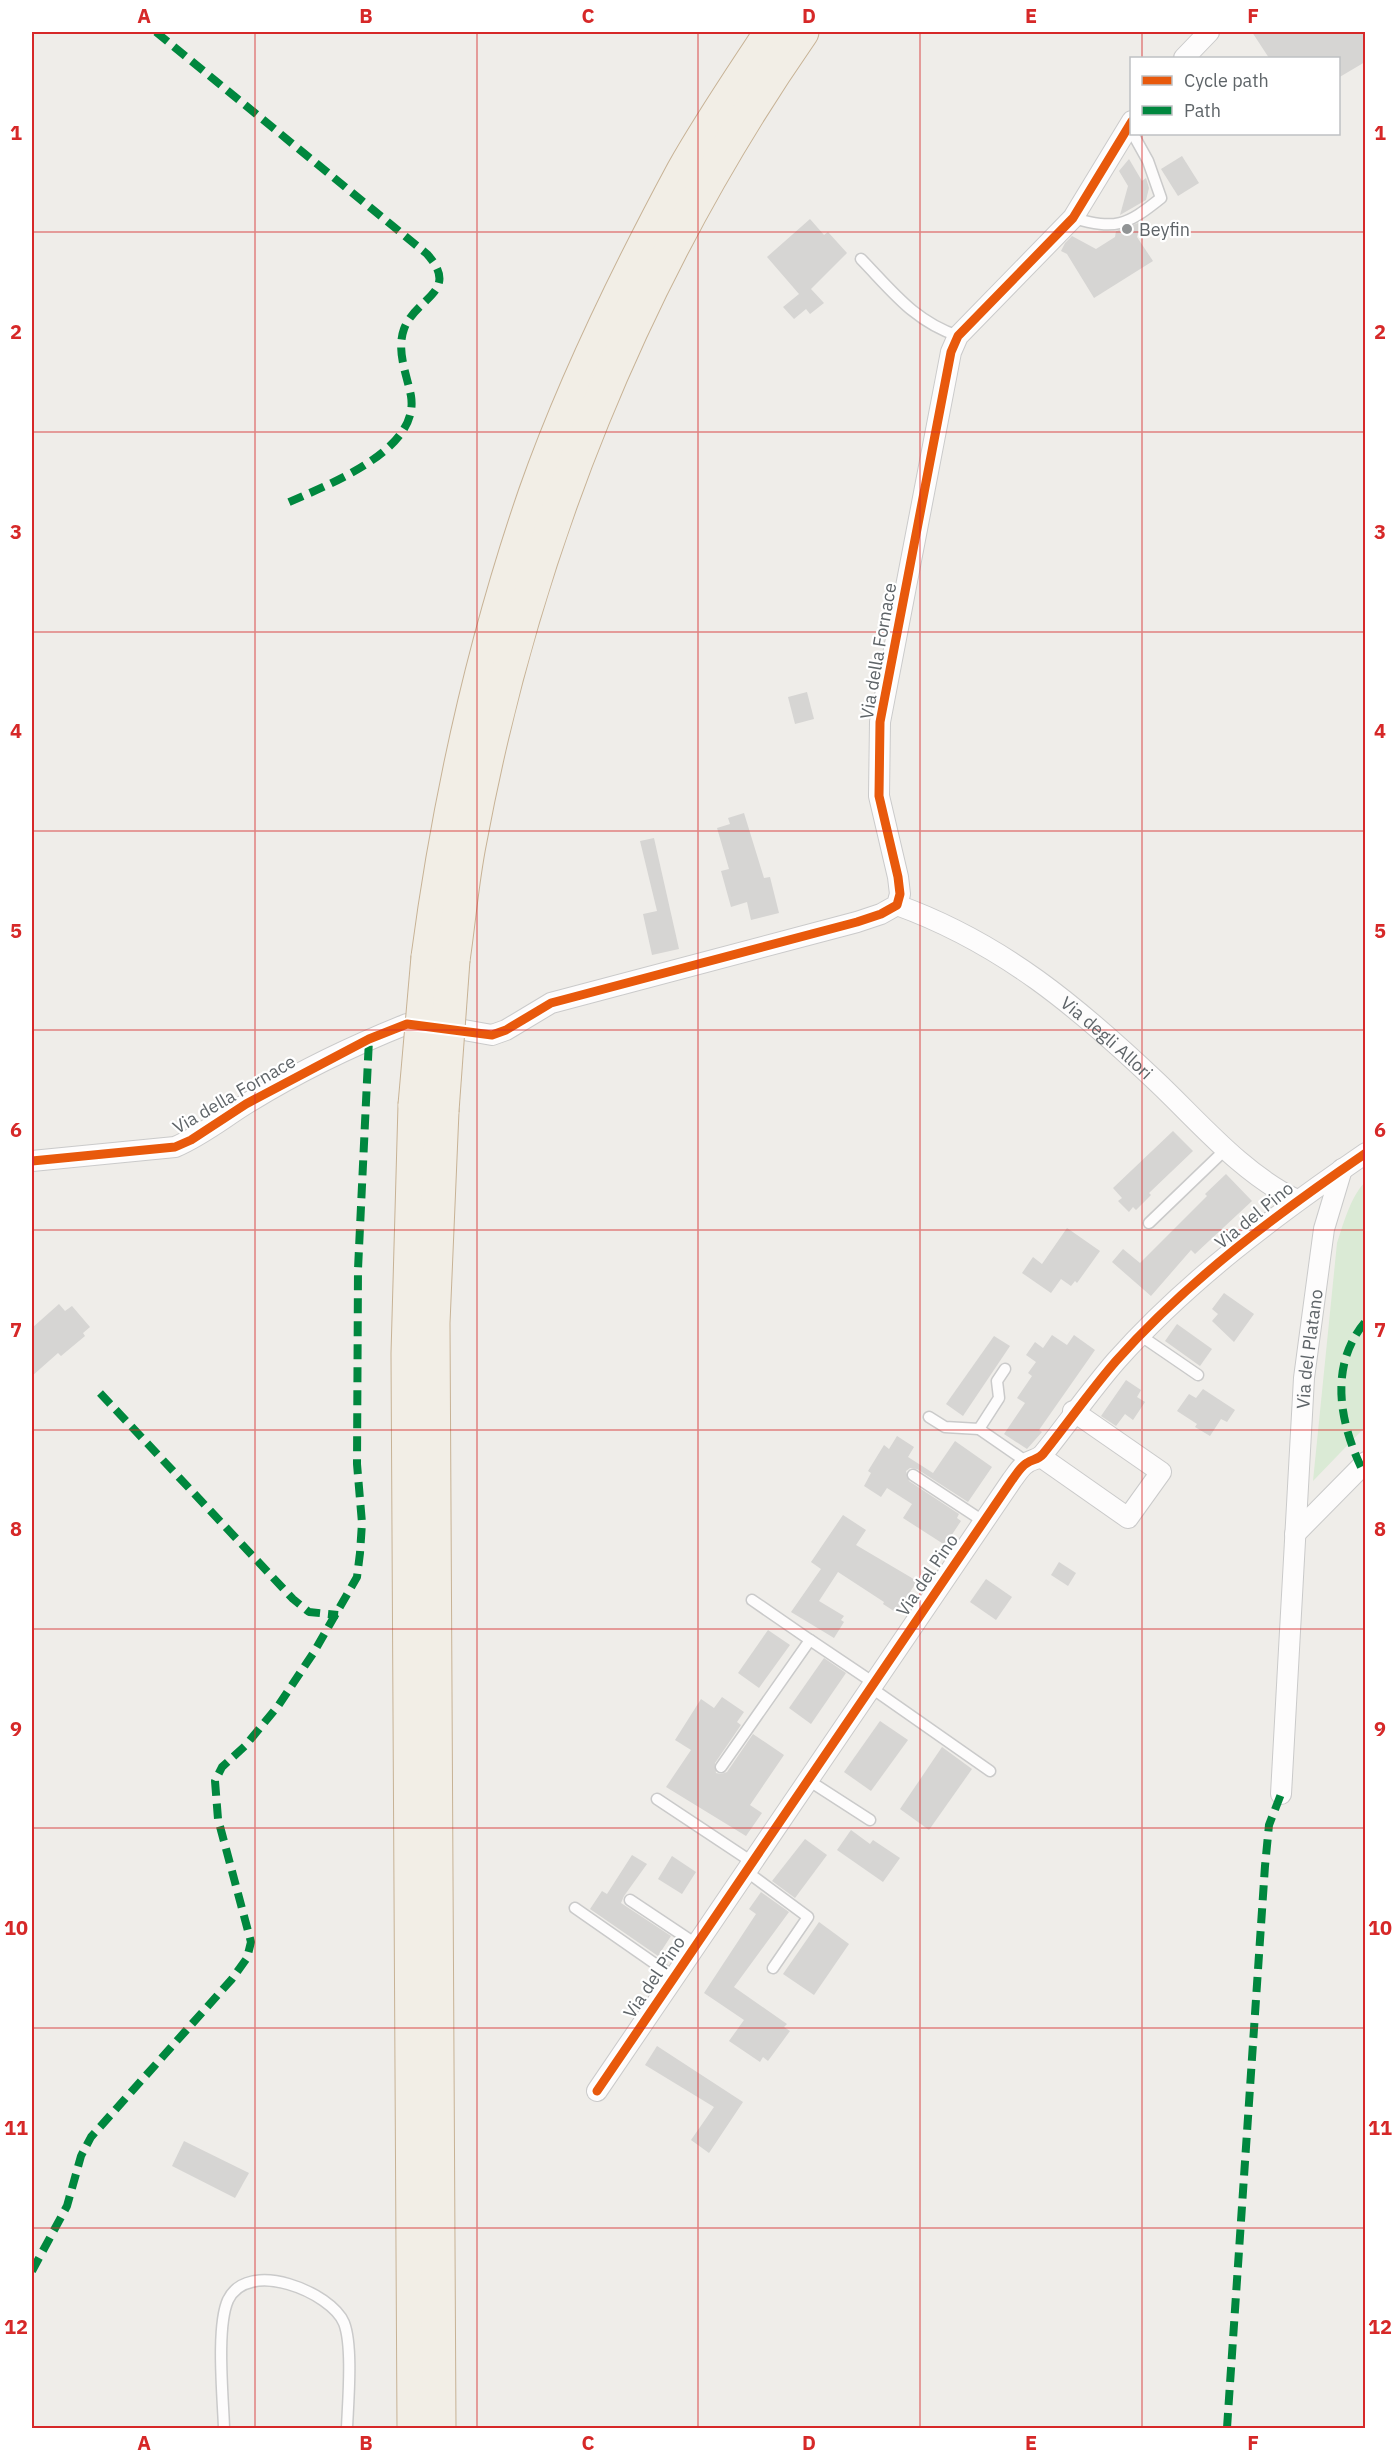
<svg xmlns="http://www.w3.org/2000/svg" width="1397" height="2460" font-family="'IBM Plex Sans',sans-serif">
<rect width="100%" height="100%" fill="#efede9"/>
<!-- green -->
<path fill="#daead5" d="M1365,1182V1427L1313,1481L1337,1243C1344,1222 1350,1198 1365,1182Z"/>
<!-- building -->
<g fill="#d6d5d3">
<path d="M1252,32H1365V62L1338,78V58H1269Z"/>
<path d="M1182,156L1199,183L1178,196L1161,169Z"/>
<path d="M1129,159L1142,181L1146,178L1149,188L1146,200L1120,215L1128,186L1119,171Z"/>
<path d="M810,219L824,235L828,232L847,253L811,289L824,303L810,314L806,309L794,319L783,307L799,294L767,257Z"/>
<path d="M1141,222L1137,237L1153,261L1094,298L1067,254L1061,251L1065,243L1072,236L1096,249L1115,237L1116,231Z"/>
<path d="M807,692L814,719L795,724L788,697Z"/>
<path d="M744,813L764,878L770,877L779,913L751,920L747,902L731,907L721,871L729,869L717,828L730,824L728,818Z"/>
<path d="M654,838L679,949L652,955L643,914L657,911L640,841Z"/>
<path d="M1173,1131L1193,1151L1149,1193L1151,1195L1136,1210L1133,1207L1129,1212L1118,1201L1122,1198L1113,1188Z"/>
<path d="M1226,1174L1252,1201L1195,1254L1191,1250L1151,1296L1112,1262L1123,1249L1140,1263L1207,1196L1205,1194Z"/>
<path d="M1067,1228L1100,1251L1077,1283L1075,1281L1071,1286L1061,1279L1051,1293L1022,1273L1033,1257L1042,1264Z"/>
<path d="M1224,1293L1254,1314L1234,1342L1212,1321L1218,1314L1212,1309Z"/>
<path d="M59,1304L65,1311L72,1306L90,1327L83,1333L85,1336L61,1356L58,1353L32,1376V1328Z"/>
<path d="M1177,1324L1212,1349L1200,1366L1165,1341Z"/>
<path d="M1052,1335L1067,1345L1074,1335L1095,1350L1039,1430L1042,1432L1027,1449L1004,1434L1025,1403L1017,1398L1032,1376L1028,1373L1036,1362L1026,1355L1035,1342L1043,1348Z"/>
<path d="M994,1336L1010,1346L963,1416L946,1404Z"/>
<path d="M1126,1380L1141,1390L1137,1397L1145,1402L1133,1420L1125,1414L1116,1426L1101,1416Z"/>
<path d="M1203,1389L1235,1410L1227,1422L1221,1419L1210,1436L1195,1427L1197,1424L1177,1411L1189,1394L1196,1398Z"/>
<path d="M897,1436L914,1447L908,1457L933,1473L955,1441L992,1467L968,1502L917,1469L910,1468L906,1471L909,1481L959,1514L957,1518L961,1521L945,1545L903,1518L912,1504L887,1488L881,1497L864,1486L871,1473L868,1471L884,1445L889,1449Z"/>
<path d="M843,1515L866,1530L856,1545L917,1581L897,1613L883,1604L884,1602L838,1572L819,1601L844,1616L841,1620L844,1622L834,1638L791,1612L821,1569L811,1562Z"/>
<path d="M1059,1562L1076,1573L1068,1586L1051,1575Z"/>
<path d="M986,1579L1012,1597L996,1620L970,1602Z"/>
<path d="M768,1630L790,1645L759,1688L738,1673Z"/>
<path d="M824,1658L846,1673L811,1724L789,1708Z"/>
<path d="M722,1697L744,1712L737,1722L741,1725L715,1763L716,1773L721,1774L727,1772L753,1734L784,1755L750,1805L762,1813L746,1836L666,1787L691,1750L675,1740L701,1699L714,1708Z"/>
<path d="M880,1721L908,1740L871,1791L844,1772Z"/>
<path d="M942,1747L972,1769L929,1830L900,1809Z"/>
<path d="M851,1830L870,1844L873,1840L900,1858L883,1882L837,1850Z"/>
<path d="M805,1839L827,1855L795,1898L772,1881Z"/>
<path d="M632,1855L647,1864L624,1896L621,1903L671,1936L658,1956L590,1909L602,1891L607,1894Z"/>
<path d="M672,1856L696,1872L682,1894L658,1879Z"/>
<path d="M761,1892L789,1912L734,1987L787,2024L784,2027L790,2031L768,2061L763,2057L760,2062L729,2041L744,2020L704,1993L756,1914L749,1909Z"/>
<path d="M819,1922L849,1944L814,1995L783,1974Z"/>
<path d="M657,2046L743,2102L709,2153L691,2140L714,2107L645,2065Z"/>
<path d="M184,2141L249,2173L235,2198L172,2166Z"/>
</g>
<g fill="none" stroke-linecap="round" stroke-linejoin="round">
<!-- service casing -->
<g stroke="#cacaca" stroke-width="13">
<g id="service">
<path d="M1073,218C1116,230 1126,226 1161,198L1148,161L1133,134"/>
<path d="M861,259C893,292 914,321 958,336"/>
<path d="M1149,1223L1227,1148"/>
<path d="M1141,1336L1198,1375"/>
<path d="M929,1417L945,1427L979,1429L1027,1462"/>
<path d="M979,1429L999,1398L997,1381L1005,1369"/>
<path d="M913,1475L983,1521"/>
<path d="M752,1600L810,1640"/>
<path d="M870,1687L990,1771"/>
<path d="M721,1767L810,1640L874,1683"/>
<path d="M808,1780L870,1820"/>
<path d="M657,1799L752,1862"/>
<path d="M746,1871L808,1917L773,1968"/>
<path d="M630,1900L696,1944"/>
<path d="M575,1908L674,1977"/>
<path d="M224,2428C223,2397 216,2327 228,2300C248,2258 331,2292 344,2323C353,2346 348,2402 347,2428"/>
</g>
</g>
<!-- minor casing -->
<g stroke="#cacaca" stroke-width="22">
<g id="minor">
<path d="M1184,58L1209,32"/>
<path id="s1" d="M897,905C1002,943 1078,1007 1158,1083C1201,1124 1243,1174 1297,1200"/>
<path d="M464,1030L492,1035L506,1030L551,1003L857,922L881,914L897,905L900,894L898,877L879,796L880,722L951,352L958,336L1073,218L1132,121"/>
<path d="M32,1161L175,1147C201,1136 222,1119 246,1104C296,1073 352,1046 407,1024"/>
<path d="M1041,1457L1128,1518L1161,1472L1073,1411"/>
<path d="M1295,1534L1366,1462"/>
<path id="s2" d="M1281,1794L1304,1378L1324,1229L1342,1169"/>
<path d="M597,2091L1012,1480C1016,1475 1021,1466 1027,1463C1032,1459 1038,1460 1043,1454C1068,1423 1090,1391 1116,1361C1188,1280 1277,1214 1366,1153"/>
</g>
</g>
<!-- trunk casing -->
<g stroke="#c7b295" stroke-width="35">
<g id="trunk">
<path d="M428,957C449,799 483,645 535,494C574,383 627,275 683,171C710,123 741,78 771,32"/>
<path d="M453,960C459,920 462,879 470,840C524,550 634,274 802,32"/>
<path d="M414,2428L408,1354L415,1105"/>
<path d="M439,2428L433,1323L442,1111"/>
</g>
</g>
<!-- service -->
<use href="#service" stroke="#fdfcfc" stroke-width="10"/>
<!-- minor -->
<use href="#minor" stroke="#fdfcfc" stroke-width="20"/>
<!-- trunk -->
<use href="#trunk" stroke="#f2eee6" stroke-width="33"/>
<!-- trunk-bridge casing -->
<g stroke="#c7b295" stroke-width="35" stroke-linecap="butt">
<g id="trunk-bridge">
<path d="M415,1105L428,957"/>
<path d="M442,1111L453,960"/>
</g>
</g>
<!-- trunk-bridge -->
<use href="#trunk-bridge" stroke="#f2eee6" stroke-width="33"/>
<!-- quiet -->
<g stroke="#00873e" stroke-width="8" stroke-dasharray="15 8" stroke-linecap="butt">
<path d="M156,32L427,254C461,292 416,297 404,329C396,351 407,375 411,396C420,451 327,485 287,503"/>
<path d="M100,1393L293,1599L309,1612L338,1615"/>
<path d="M1361,1467C1339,1420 1329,1364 1366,1321"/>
<path d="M32,2271L67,2206L81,2156L91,2137L232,1979L247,1958L251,1942L218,1819L215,1781L222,1767L245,1746L278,1706L314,1652L357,1577L360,1553L362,1523L357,1464L358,1269L369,1039"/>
<path d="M1227,2428L1265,1866L1269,1825L1281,1794"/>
</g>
<!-- cycleway casing -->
<g stroke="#fff" stroke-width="13">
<g id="cycleway">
<path d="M32,1161L175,1147L191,1140L246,1104L314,1068L369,1039L407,1024L492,1035L506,1030L551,1003L857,922L881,914L897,905L900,894L898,877L879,796L880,722L951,352L958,336L1073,218L1132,121"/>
<path d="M597,2091L1012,1480C1016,1475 1021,1466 1027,1463C1032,1459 1038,1460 1043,1454C1068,1423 1090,1391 1116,1361C1188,1280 1277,1214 1366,1153"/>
</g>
</g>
<!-- cycleway -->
<use href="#cycleway" stroke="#e8590c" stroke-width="9"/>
</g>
<!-- grid -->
<path fill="none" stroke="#d62828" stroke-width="1.5" stroke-opacity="0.55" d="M255,32V2428M477,32V2428M698,32V2428M920,32V2428M1142,32V58M1142,134V2428M32,232H1366M32,432H1366M32,632H1366M32,831H1366M32,1030H1366M32,1230H1366M32,1430H1366M32,1629H1366M32,1828H1366M32,2028H1366M32,2228H1366"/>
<!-- markers -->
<circle fill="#919495" stroke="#fff" stroke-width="2" cx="1127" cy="229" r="6"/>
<g text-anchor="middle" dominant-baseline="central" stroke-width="4.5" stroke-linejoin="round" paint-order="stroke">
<!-- poi labels -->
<g font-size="18" fill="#5e6468" stroke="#fff" text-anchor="start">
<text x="1139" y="229">Beyfin</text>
</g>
<!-- street labels -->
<g font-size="18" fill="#5e6468" stroke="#fff">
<text transform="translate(878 651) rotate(-80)">Via della Fornace</text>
<text stroke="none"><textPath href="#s1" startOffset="250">Via degli Allori</textPath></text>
<text transform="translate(234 1094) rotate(-30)">Via della Fornace</text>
<text transform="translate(1254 1215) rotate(-39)">Via del Pino</text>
<text stroke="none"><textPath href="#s2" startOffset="446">Via del Platano</textPath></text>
<text transform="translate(927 1575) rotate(-56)">Via del Pino</text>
<text transform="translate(654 1977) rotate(-56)">Via del Pino</text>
</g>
</g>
<!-- border -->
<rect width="1397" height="2460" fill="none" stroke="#ffffff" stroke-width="66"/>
<!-- legend -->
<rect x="1130" y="57" width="210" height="78" fill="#ffffff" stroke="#bfc1c3" stroke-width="1.5"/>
<rect x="1142" y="76" width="30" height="9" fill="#e8590c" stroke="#bfc1c3" stroke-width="1.5"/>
<text x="1184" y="87" font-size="18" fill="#5e6468">Cycle path</text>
<rect x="1142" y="106" width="30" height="9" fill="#00873e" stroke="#bfc1c3" stroke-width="1.5"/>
<text x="1184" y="117" font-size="18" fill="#5e6468">Path</text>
<rect x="33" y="33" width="1331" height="2394" fill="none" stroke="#d62828" stroke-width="2"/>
<g font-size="20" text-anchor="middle" font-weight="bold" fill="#d62828">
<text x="144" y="23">A</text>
<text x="366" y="23">B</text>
<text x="588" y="23">C</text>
<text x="809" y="23">D</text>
<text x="1031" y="23">E</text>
<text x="1253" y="23">F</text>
<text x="16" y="140">1</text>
<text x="1380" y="140">1</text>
<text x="16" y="339">2</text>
<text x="1380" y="339">2</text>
<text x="16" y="539">3</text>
<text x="1380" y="539">3</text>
<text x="16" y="738">4</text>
<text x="1380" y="738">4</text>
<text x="16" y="938">5</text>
<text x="1380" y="938">5</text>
<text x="16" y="1137">6</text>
<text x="1380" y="1137">6</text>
<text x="16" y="1337">7</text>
<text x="1380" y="1337">7</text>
<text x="16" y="1536">8</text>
<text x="1380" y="1536">8</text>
<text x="16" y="1736">9</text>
<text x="1380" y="1736">9</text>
<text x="16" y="1935">10</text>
<text x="1380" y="1935">10</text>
<text x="16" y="2135">11</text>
<text x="1380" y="2135">11</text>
<text x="16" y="2334">12</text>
<text x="1380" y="2334">12</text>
<text x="144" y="2450">A</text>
<text x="366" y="2450">B</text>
<text x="588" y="2450">C</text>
<text x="809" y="2450">D</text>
<text x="1031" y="2450">E</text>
<text x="1253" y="2450">F</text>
</g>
</svg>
